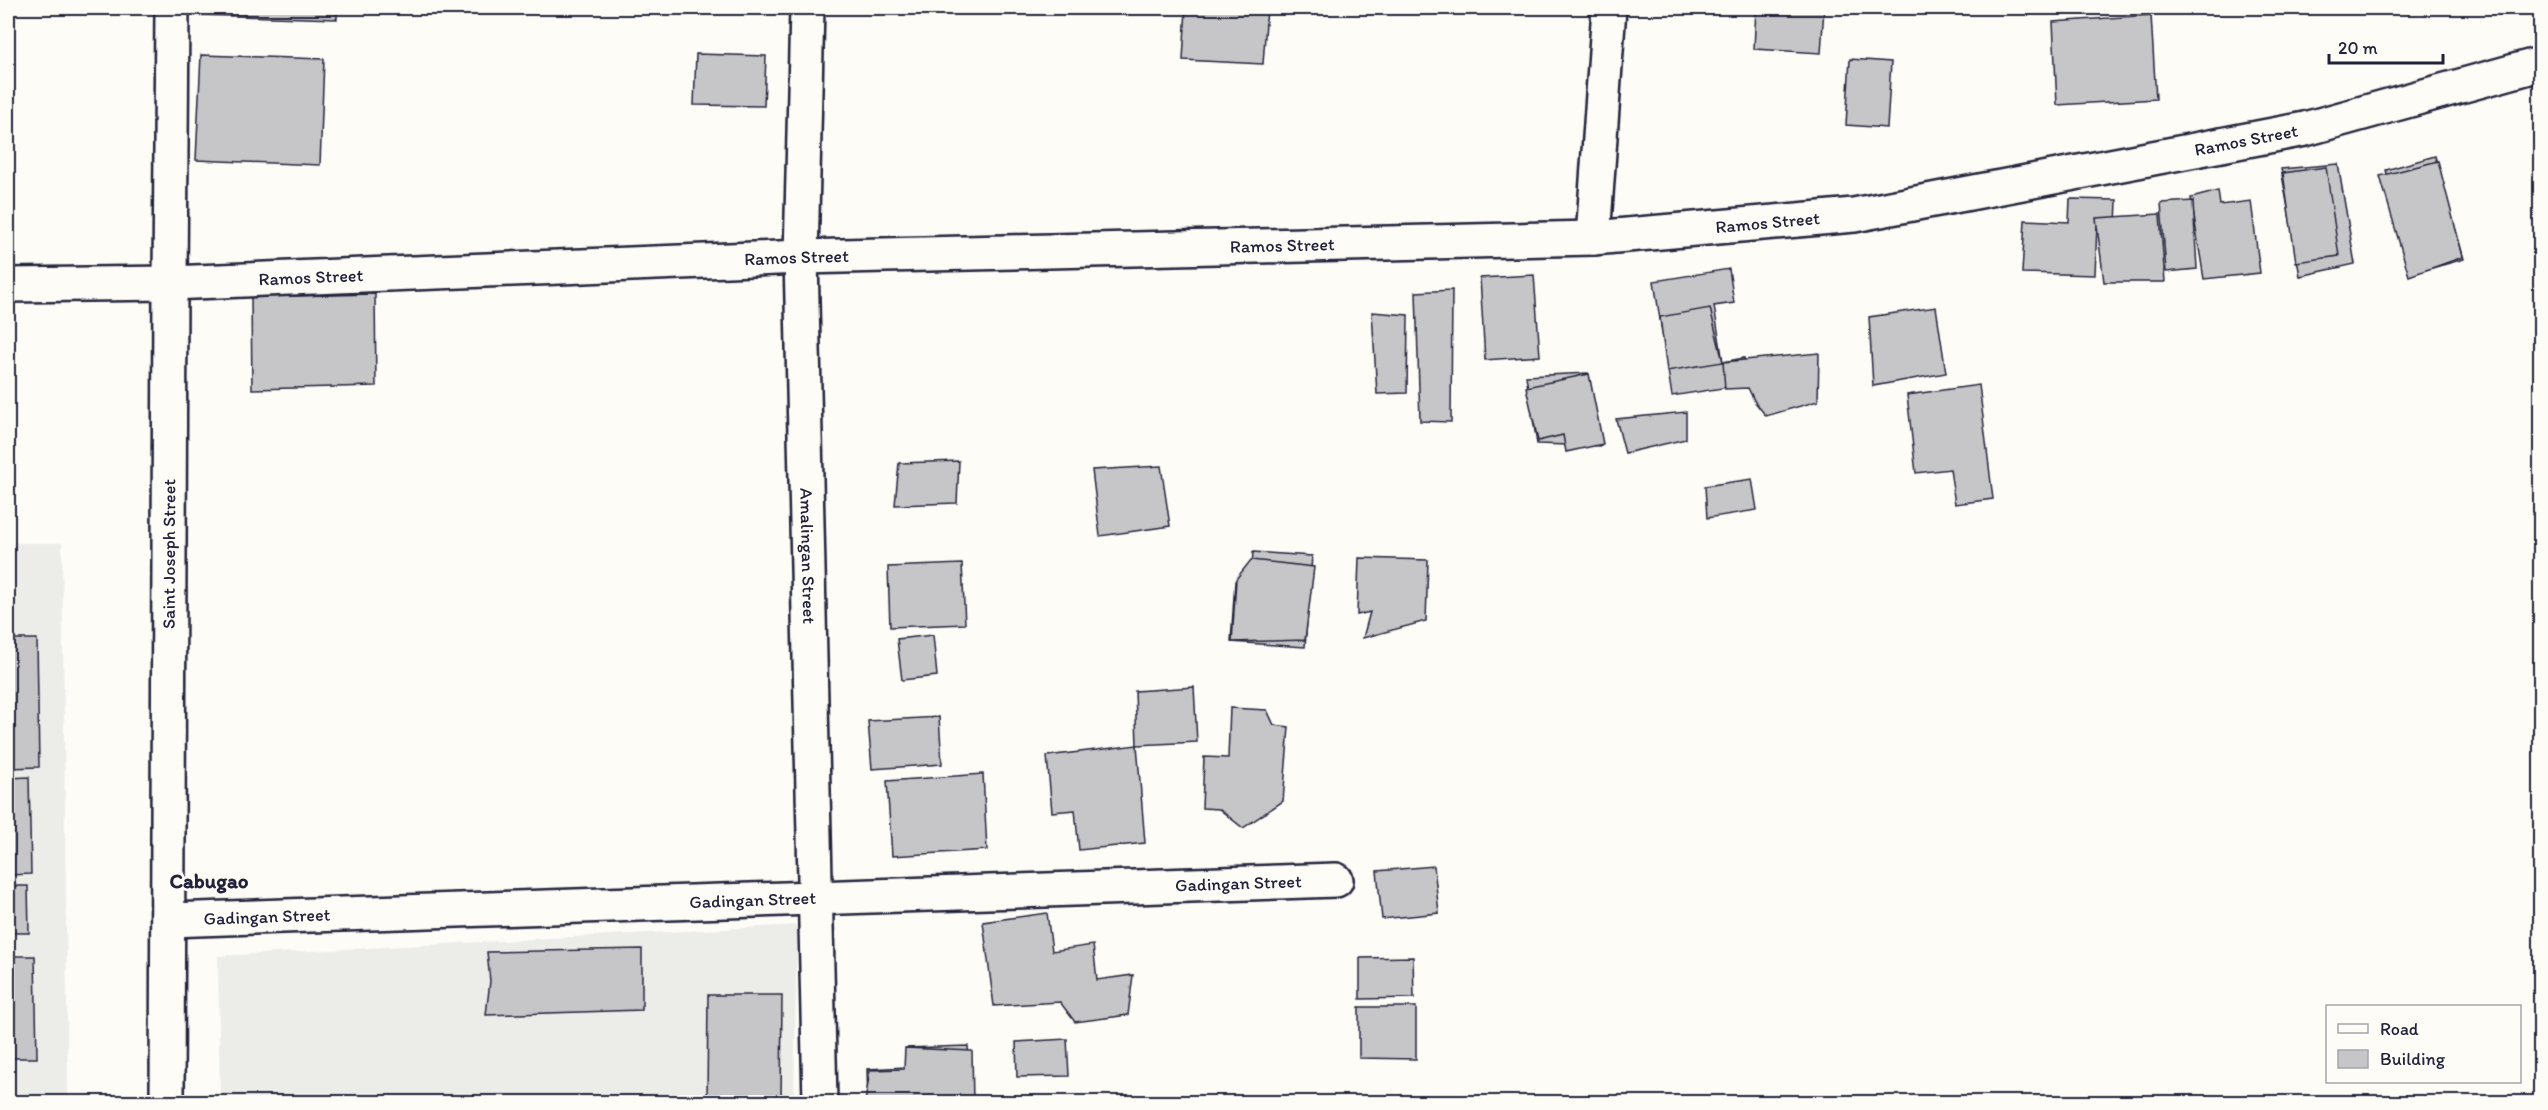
<svg xmlns="http://www.w3.org/2000/svg" width="2548" height="1110" font-family="Itim,sans-serif">
<rect width="100%" height="100%" fill="#fdfcf7"/>
<filter id="ink" filterUnits="userSpaceOnUse"><feTurbulence type="fractalNoise" baseFrequency=".0167" numOctaves="2"/><feDisplacementMap in="SourceGraphic" scale="12" xChannelSelector="R" yChannelSelector="G"/><feConvolveMatrix kernelMatrix="1 2 1 2 8 2 1 2 1" color-interpolation-filters="sRGB"/></filter>
<g filter="url(#ink)">
<!-- built -->
<g fill="#ecece9">
<path d="M8,543H62L68,1102H8Z"/>
<path d="M797,925L794,1102H220L218,956Z"/>
</g>
<!-- building -->
<g fill="#c6c6c8" stroke="#22223b" stroke-width="1.5">
<path d="M200,8H337V19L200,15Z"/>
<path d="M1186,8H1267L1263,64L1183,60Z"/>
<path d="M1704,8H1731L1710,14Z"/>
<path d="M1756,8H1824L1821,53L1754,49Z"/>
<path d="M2151,15L2156,99L2057,105L2053,22Z"/>
<path d="M696,54L766,56L764,106L694,105Z"/>
<path d="M201,55L324,59L320,165L196,160Z"/>
<path d="M1850,59L1891,62L1887,128L1846,125Z"/>
<path d="M2435,156L2464,259L2414,273L2386,170Z"/>
<path d="M2438,161L2463,257L2409,276L2380,176Z"/>
<path d="M2338,164L2355,264L2300,276L2281,169Z"/>
<path d="M2326,167L2339,256L2296,262L2283,173Z"/>
<path d="M2218,191L2220,205L2251,201L2260,273L2204,279L2191,198Z"/>
<path d="M2070,199L2117,200L2116,225H2097L2095,275L2022,273L2025,220L2069,222Z"/>
<path d="M2193,201L2197,269L2166,272L2161,203Z"/>
<path d="M2160,214L2165,282H2104L2096,218Z"/>
<path d="M1729,269L1734,303L1714,306L1723,362L1744,358L1748,384L1672,396L1654,281Z"/>
<path d="M1534,275L1540,356L1485,360L1480,278Z"/>
<path d="M1452,290L1451,422L1420,421L1416,292Z"/>
<path d="M375,294L376,386L252,389L251,297Z"/>
<path d="M1936,307L1946,373L1873,386L1869,317Z"/>
<path d="M1710,308L1723,362L1667,371L1660,317Z"/>
<path d="M1372,312L1408,315L1407,393L1377,394Z"/>
<path d="M1819,353L1818,401L1766,416L1755,402L1748,388L1725,389L1723,362Z"/>
<path d="M1588,373L1601,446L1537,444L1526,376Z"/>
<path d="M1589,374L1603,444L1566,452L1563,435L1538,441L1526,387Z"/>
<path d="M1979,385L1993,499L1955,504L1950,469L1916,473L1907,395Z"/>
<path d="M1686,412V439L1625,453L1616,419Z"/>
<path d="M959,461L957,503L895,505L899,463Z"/>
<path d="M1161,466L1170,526L1100,536L1092,470Z"/>
<path d="M1752,479L1757,510L1707,518L1705,486Z"/>
<path d="M1253,552L1312,556L1305,647L1231,642L1235,581L1251,582Z"/>
<path d="M1359,558L1428,560L1426,621L1363,638L1370,612L1357,615Z"/>
<path d="M1251,560L1314,567L1305,640L1232,642L1236,579Z"/>
<path d="M962,564L965,624L890,627L888,567Z"/>
<path d="M933,635L937,676L902,680L897,639Z"/>
<path d="M8,639H37L39,767L8,768Z"/>
<path d="M1194,687L1197,742L1137,745L1135,691Z"/>
<path d="M1230,708L1267,710L1274,725L1289,727L1283,801L1243,828L1219,809L1202,808L1204,757L1228,758Z"/>
<path d="M939,717L942,764L872,769L868,721Z"/>
<path d="M1137,745L1145,843L1079,850L1075,810L1052,812L1047,756Z"/>
<path d="M983,774L987,850L892,856L887,781Z"/>
<path d="M29,777L31,874L8,875V778Z"/>
<path d="M1434,866L1439,913L1382,919L1377,871Z"/>
<path d="M8,886H28L29,933H8Z"/>
<path d="M1047,913L1052,951L1093,945L1097,980L1133,975L1128,1015L1075,1022L1060,1002L994,1006L983,922Z"/>
<path d="M642,949V1010L486,1015L490,981L487,952Z"/>
<path d="M8,956H35L37,1058H8Z"/>
<path d="M1413,957L1414,998L1360,999V958Z"/>
<path d="M708,995H782L781,1102H707Z"/>
<path d="M1359,1007H1416V1059L1359,1058Z"/>
<path d="M1067,1039L1069,1076L1017,1077L1016,1042Z"/>
<path d="M968,1046L970,1102H868L867,1069L907,1067L906,1048Z"/>
<path d="M905,1048L972,1051L973,1102H865L870,1070L904,1069Z"/>
<path d="M1430,1099L1431,1102H1404Z"/>
<path d="M38,1100V1102H8V1101Z"/>
</g>
<g fill="none" stroke-linecap="round" stroke-linejoin="round">
<!-- street casing -->
<g stroke="#22223b" stroke-width="38">
<g id="street">
<path id="s1" d="M807,8L801,257L820,1102"/>
<path d="M1593,238L1609,8"/>
<path d="M170,283L172,8"/>
<path id="s2" d="M169,920L1336,880"/>
</g>
</g>
<!-- secondary casing -->
<g stroke="#22223b" stroke-width="38">
<g id="secondary">
<path id="s3" d="M8,285L170,283L801,257L1593,238L1854,215L2305,129L2540,64"/>
<path id="s4" d="M167,1102L170,283"/>
</g>
</g>
<!-- street -->
<use href="#street" stroke="#fdfcf7" stroke-width="33"/>
<!-- secondary -->
<use href="#secondary" stroke="#fdfcf7" stroke-width="33"/>
</g>
</g>
<g text-anchor="middle" dominant-baseline="central" stroke-width="5" stroke-linejoin="round" paint-order="stroke">
<!-- street labels -->
<g font-size="18" fill="#22223b" stroke="#fdfcf7">
<text stroke="none"><textPath href="#s3" startOffset="2247">Ramos Street</textPath></text>
<text stroke="none"><textPath href="#s3" startOffset="1761">Ramos Street</textPath></text>
<text stroke="none"><textPath href="#s3" startOffset="1275">Ramos Street</textPath></text>
<text stroke="none"><textPath href="#s3" startOffset="789">Ramos Street</textPath></text>
<text stroke="none"><textPath href="#s3" startOffset="303">Ramos Street</textPath></text>
<text stroke="none"><textPath href="#s4" startOffset="548">Saint Joseph Street</textPath></text>
<text stroke="none"><textPath href="#s1" startOffset="548">Amalingan Street</textPath></text>
<text stroke="none"><textPath href="#s2" startOffset="1070">Gadingan Street</textPath></text>
<text stroke="none"><textPath href="#s2" startOffset="584">Gadingan Street</textPath></text>
<text stroke="none"><textPath href="#s2" startOffset="98">Gadingan Street</textPath></text>
</g>
<!-- quarter labels -->
<g font-size="21" font-weight="bold" fill="#22223b" stroke="#fdfcf7">
<text x="209" y="880">Cabugao</text>
</g>
</g>
<!-- margin -->
<rect width="2548" height="1110" fill="none" stroke="#fdfcf7" stroke-width="30"/>
<rect x="15" y="15" width="2518" height="1080" fill="none" stroke="#22223b" stroke-width="2" filter="url(#ink)"/>
<!-- legend -->
<rect x="2326" y="1005" width="195" height="78" fill="#fdfcf7" stroke="#a5a5ac" stroke-width="1.5"/>
<rect x="2338" y="1024" width="30" height="9" fill="#fdfcf7" stroke="#a5a5ac" stroke-width="1.5"/>
<text x="2380" y="1035" font-size="18" fill="#22223b">Road</text>
<rect x="2338" y="1050" width="30" height="18" fill="#c6c6c8" stroke="#a5a5ac" stroke-width="1.5"/>
<text x="2380" y="1065" font-size="18" fill="#22223b">Building</text>
<!-- scale -->
<path d="M2329 54v9h114v-9" fill="none" stroke="#22223b" stroke-width="3"/>
<text x="2338" y="54" font-size="18" fill="#22223b" stroke="#fdfcf7" stroke-width="4.5" paint-order="stroke">20 m</text>
</svg>
